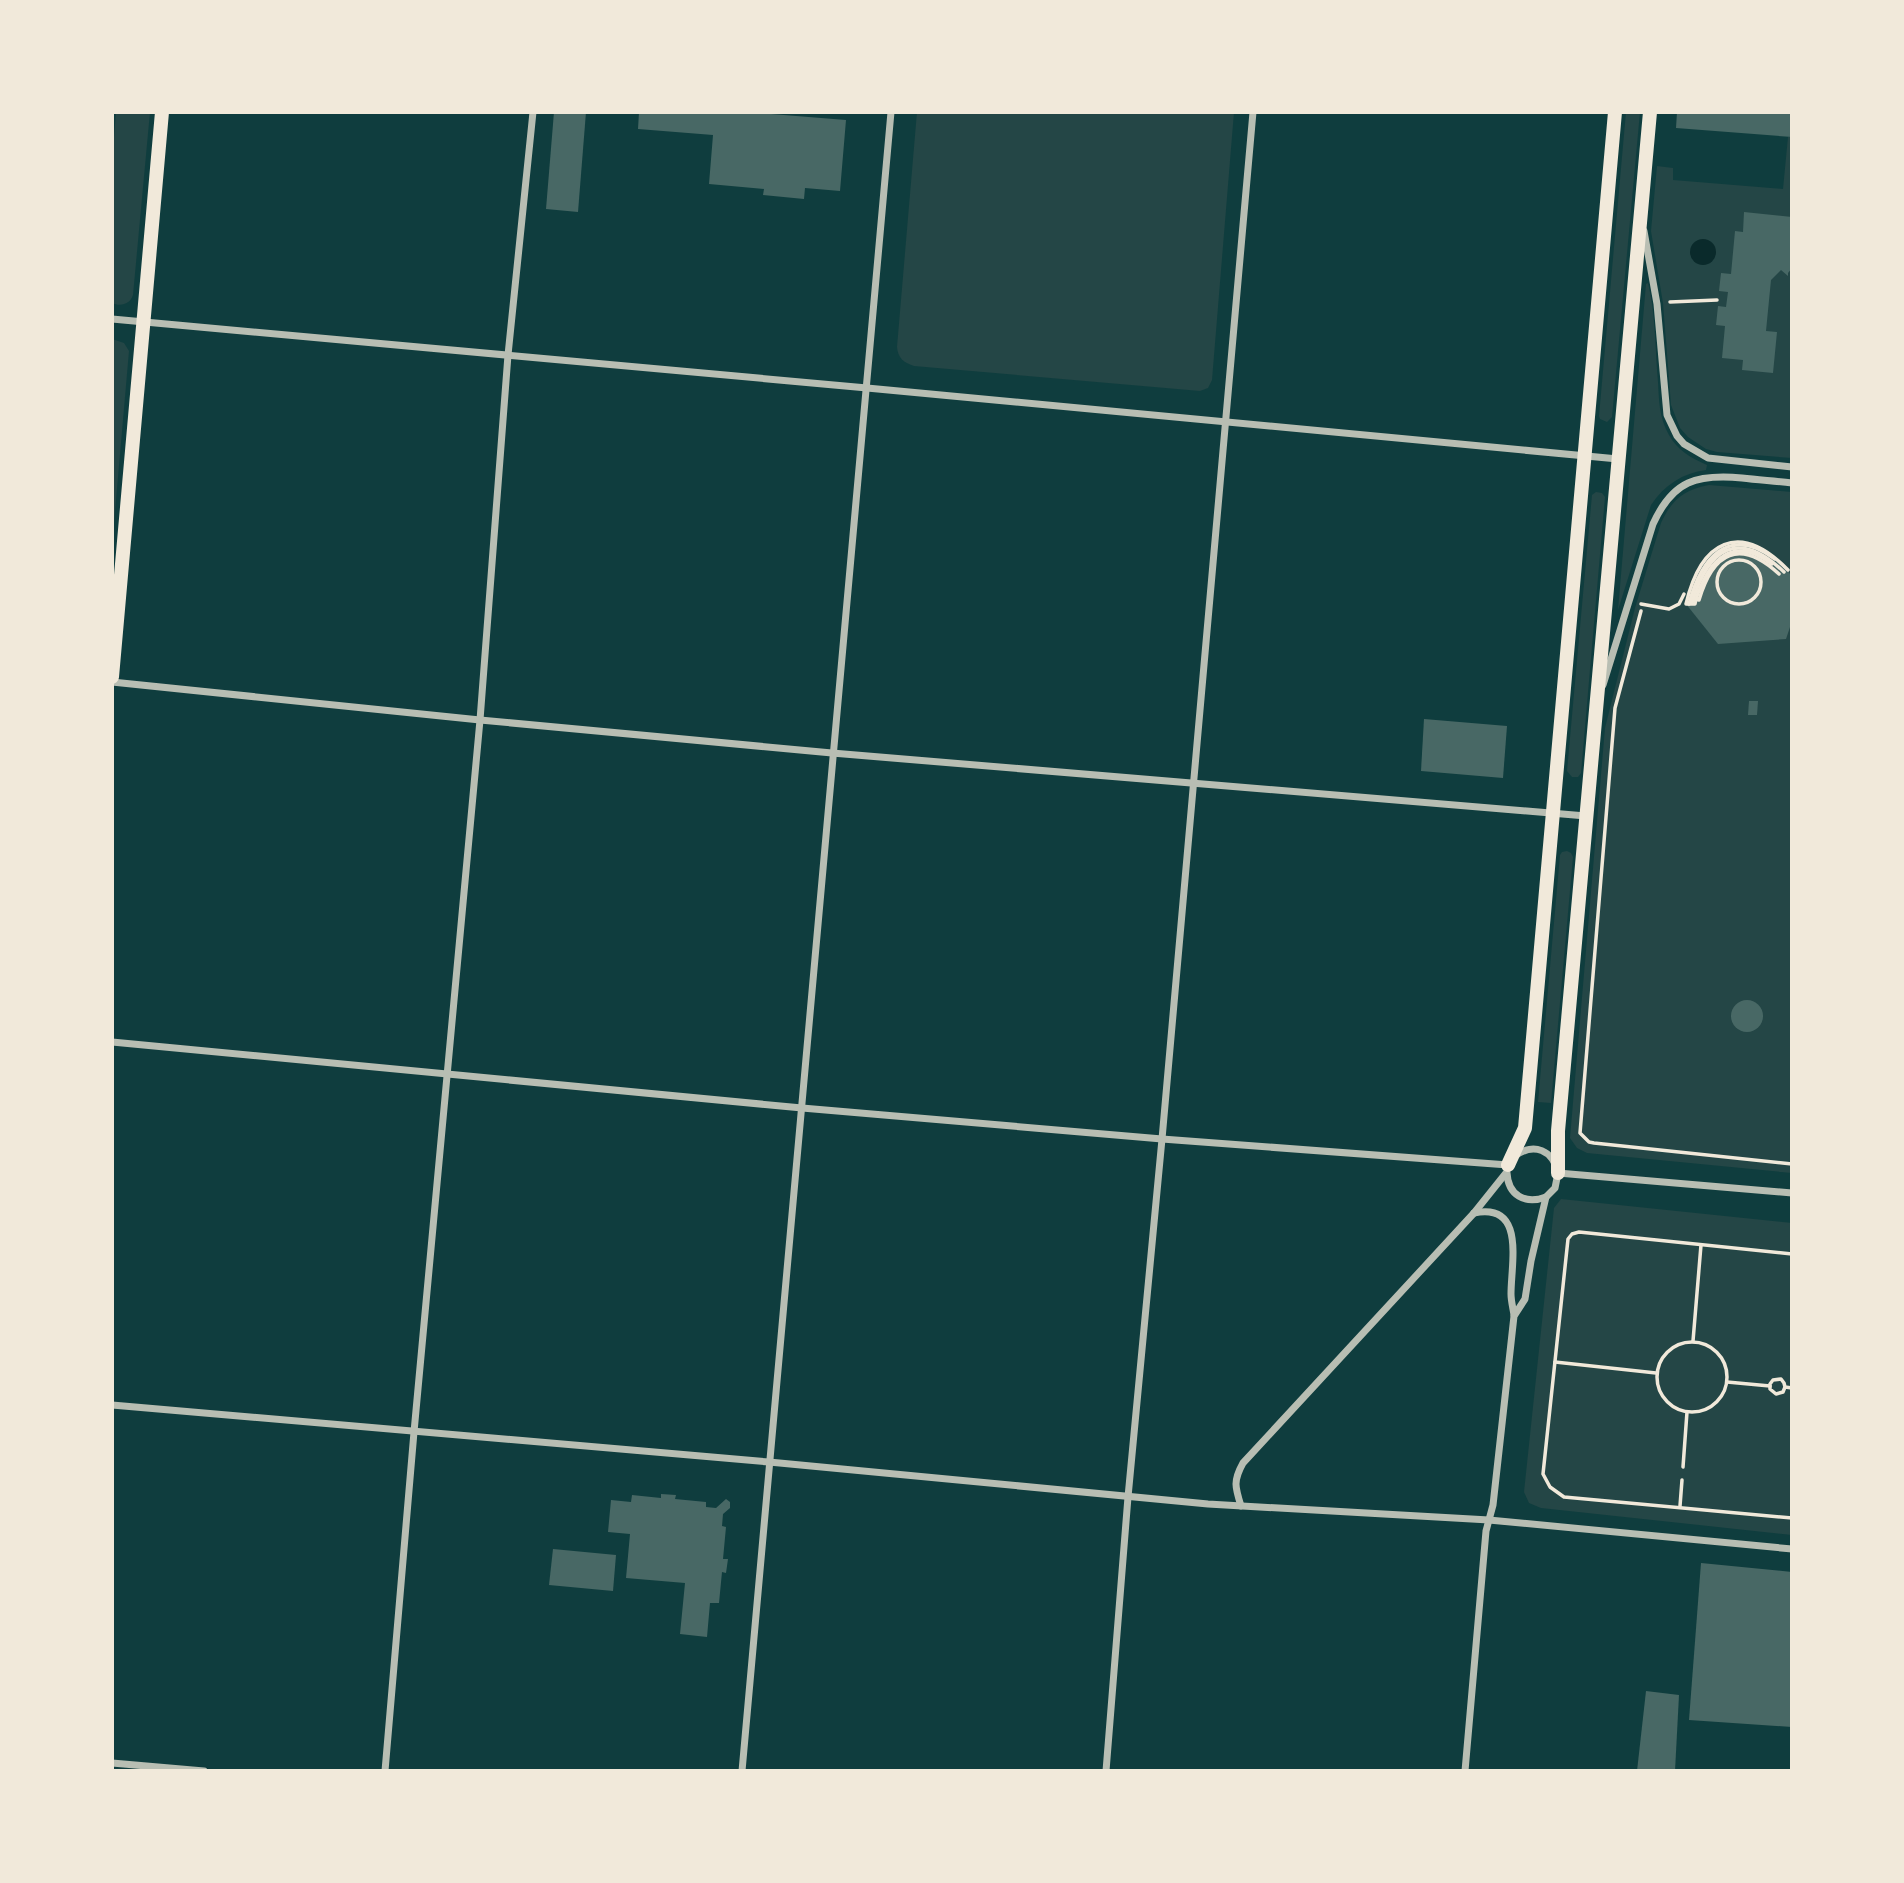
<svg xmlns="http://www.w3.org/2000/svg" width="1904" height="1883" font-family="'Nunito Sans',sans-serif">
<rect width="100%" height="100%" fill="#0f3d3e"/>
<!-- green -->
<g fill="#244646">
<path d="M116,112H150L133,295C130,304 121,307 112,303V161Z"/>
<path d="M917,112H1234L1212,380L1208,388L1200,391L914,366C903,362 898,358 897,347Z"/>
<path d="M1626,112H1640L1612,417L1607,422L1600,419L1599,416Z"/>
<path d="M1788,137H1792V458L1717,452L1706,449L1688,437L1680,428L1671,405L1663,303L1651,231L1657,166L1673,168V180L1783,189Z"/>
<path d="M1648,283C1656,315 1655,349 1658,382C1659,400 1659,418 1669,435C1677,450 1691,458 1707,465L1706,470C1683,473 1664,485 1651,505L1618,610L1646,284Z"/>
<path d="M112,339L124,343L129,351L112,546Z"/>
<path d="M1709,485L1792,492V1173L1587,1153L1577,1148L1570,1138L1605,728L1635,608L1661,523C1672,499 1684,490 1709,485Z"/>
<path d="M1596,492L1602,493L1605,497L1581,773L1578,777H1572L1567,771L1592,495Z"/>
<path d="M1567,851L1571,853L1573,857L1551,1103L1538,1102L1560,855L1562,852Z"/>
<path d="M1561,1199L1792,1223V1535L1541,1508L1529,1503L1524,1492L1554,1208Z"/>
</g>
<!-- water -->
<circle fill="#0a2a2b" cx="1703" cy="252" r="13"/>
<!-- building -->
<g fill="#486865">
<path d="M554,112H586L578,212L546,209Z"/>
<path d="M639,112H748L846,120L840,191L805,188L804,199L763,195L764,189L709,184L713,135L638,129Z"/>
<path d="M1677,112H1792V137L1676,128Z"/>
<path d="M1744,212L1792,217V268L1788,273V276L1781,270L1771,280L1766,331L1777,332L1773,373L1742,370L1743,360L1722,358L1725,326L1716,325L1718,306L1726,307L1728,292L1719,291L1721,273L1731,274L1735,231L1743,232Z"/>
<path d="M1747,542L1761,547L1775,556L1788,570L1792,578V621L1786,639L1718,644L1686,604L1700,567L1713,552L1722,546Z"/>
<path d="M1749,701H1758L1757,715H1748Z"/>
<path d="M1424,719L1507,726L1503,778L1421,771Z"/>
<circle cx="1747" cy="1016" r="16"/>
<path d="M661,1494L676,1495L675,1499L706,1502V1507L716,1508L726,1499L730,1502V1508L723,1514L722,1526L726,1527L723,1559H728L726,1573L722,1572L719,1603H710L707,1637L680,1634L685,1583L626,1578L630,1534L608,1532L611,1500L631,1502L632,1495L661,1498Z"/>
<path d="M553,1549L616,1555L613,1591L549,1585Z"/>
<path d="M1701,1563L1792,1572V1727L1689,1720Z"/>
<path d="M1646,1691L1679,1695L1675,1771H1637Z"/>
</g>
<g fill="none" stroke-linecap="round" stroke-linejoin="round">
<!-- path -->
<g stroke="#f1e9da" stroke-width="3.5">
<path d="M1670,302L1717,300"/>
<circle cx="1739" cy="582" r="22"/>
<path d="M1779,574C1740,538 1713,552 1699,600L1696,599L1695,604H1686C1701,541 1739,520 1788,570"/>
<path d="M1696,599C1709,560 1732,534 1772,564"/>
<path d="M1692,603C1708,548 1738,528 1784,572"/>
<path d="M1641,604L1669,609L1679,604L1684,594"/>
<path d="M1689,604C1701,559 1728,524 1775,559"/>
<path d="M1641,611L1615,708L1580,1133L1589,1142L1594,1143L1792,1164"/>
<path d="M1792,1254L1579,1232L1572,1234L1568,1239L1543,1474L1550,1487L1564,1497L1792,1518"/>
<path d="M1693,1341L1701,1245"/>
<circle cx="1692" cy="1377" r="35"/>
<path d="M1555,1362L1656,1373"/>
<path d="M1727,1382L1770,1386"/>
<path d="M1785,1387L1784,1383L1781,1379L1773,1380L1770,1384V1389L1776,1394L1783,1392L1785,1387L1792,1388"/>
<path d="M1683,1467L1687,1412"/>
<path d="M1680,1506L1682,1480"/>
</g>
<!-- minor -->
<g stroke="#b8beb3" stroke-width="7">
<path d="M1644,231L1657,304L1667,415L1677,436L1684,444L1708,458L1792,467"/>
<path d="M112,319L867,388L1618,459"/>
<path d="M112,682L480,720L832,753L1586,816"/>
<path d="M1603,685L1653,524C1673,480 1697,474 1742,478C1759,480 1775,481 1792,483"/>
<path d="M112,1042L802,1108L1162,1139L1508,1165"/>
<path d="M1515,1156C1534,1142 1553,1150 1558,1173L1792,1193"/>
<path d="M1507,1173C1508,1195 1525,1205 1546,1197"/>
<path d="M1474,1213C1526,1202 1511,1263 1511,1294C1511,1301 1513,1308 1514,1315"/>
<path d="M112,1405L769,1462L1208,1504L1489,1520L1792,1549"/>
<path d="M1241,1506C1235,1487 1233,1481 1243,1463L1474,1213L1506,1173"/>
<path d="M112,1763L204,1771"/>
<path d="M385,1771L414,1432L480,720L508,355L533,112"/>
<path d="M742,1771L891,112"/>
<path d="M1106,1771L1128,1497L1162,1139L1253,112"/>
<path d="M1465,1771L1486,1531L1493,1505L1514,1316L1525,1299L1531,1261L1546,1197L1555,1188L1558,1173"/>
</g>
<!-- secondary -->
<g stroke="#f1e9da" stroke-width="14">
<path d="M112,677L162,112"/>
<path d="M1508,1165L1525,1128L1615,112"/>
<path d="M1558,1173V1131L1650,112"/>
</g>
</g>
<!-- border -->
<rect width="1904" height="1883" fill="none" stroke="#f1e9da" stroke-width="228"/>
</svg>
